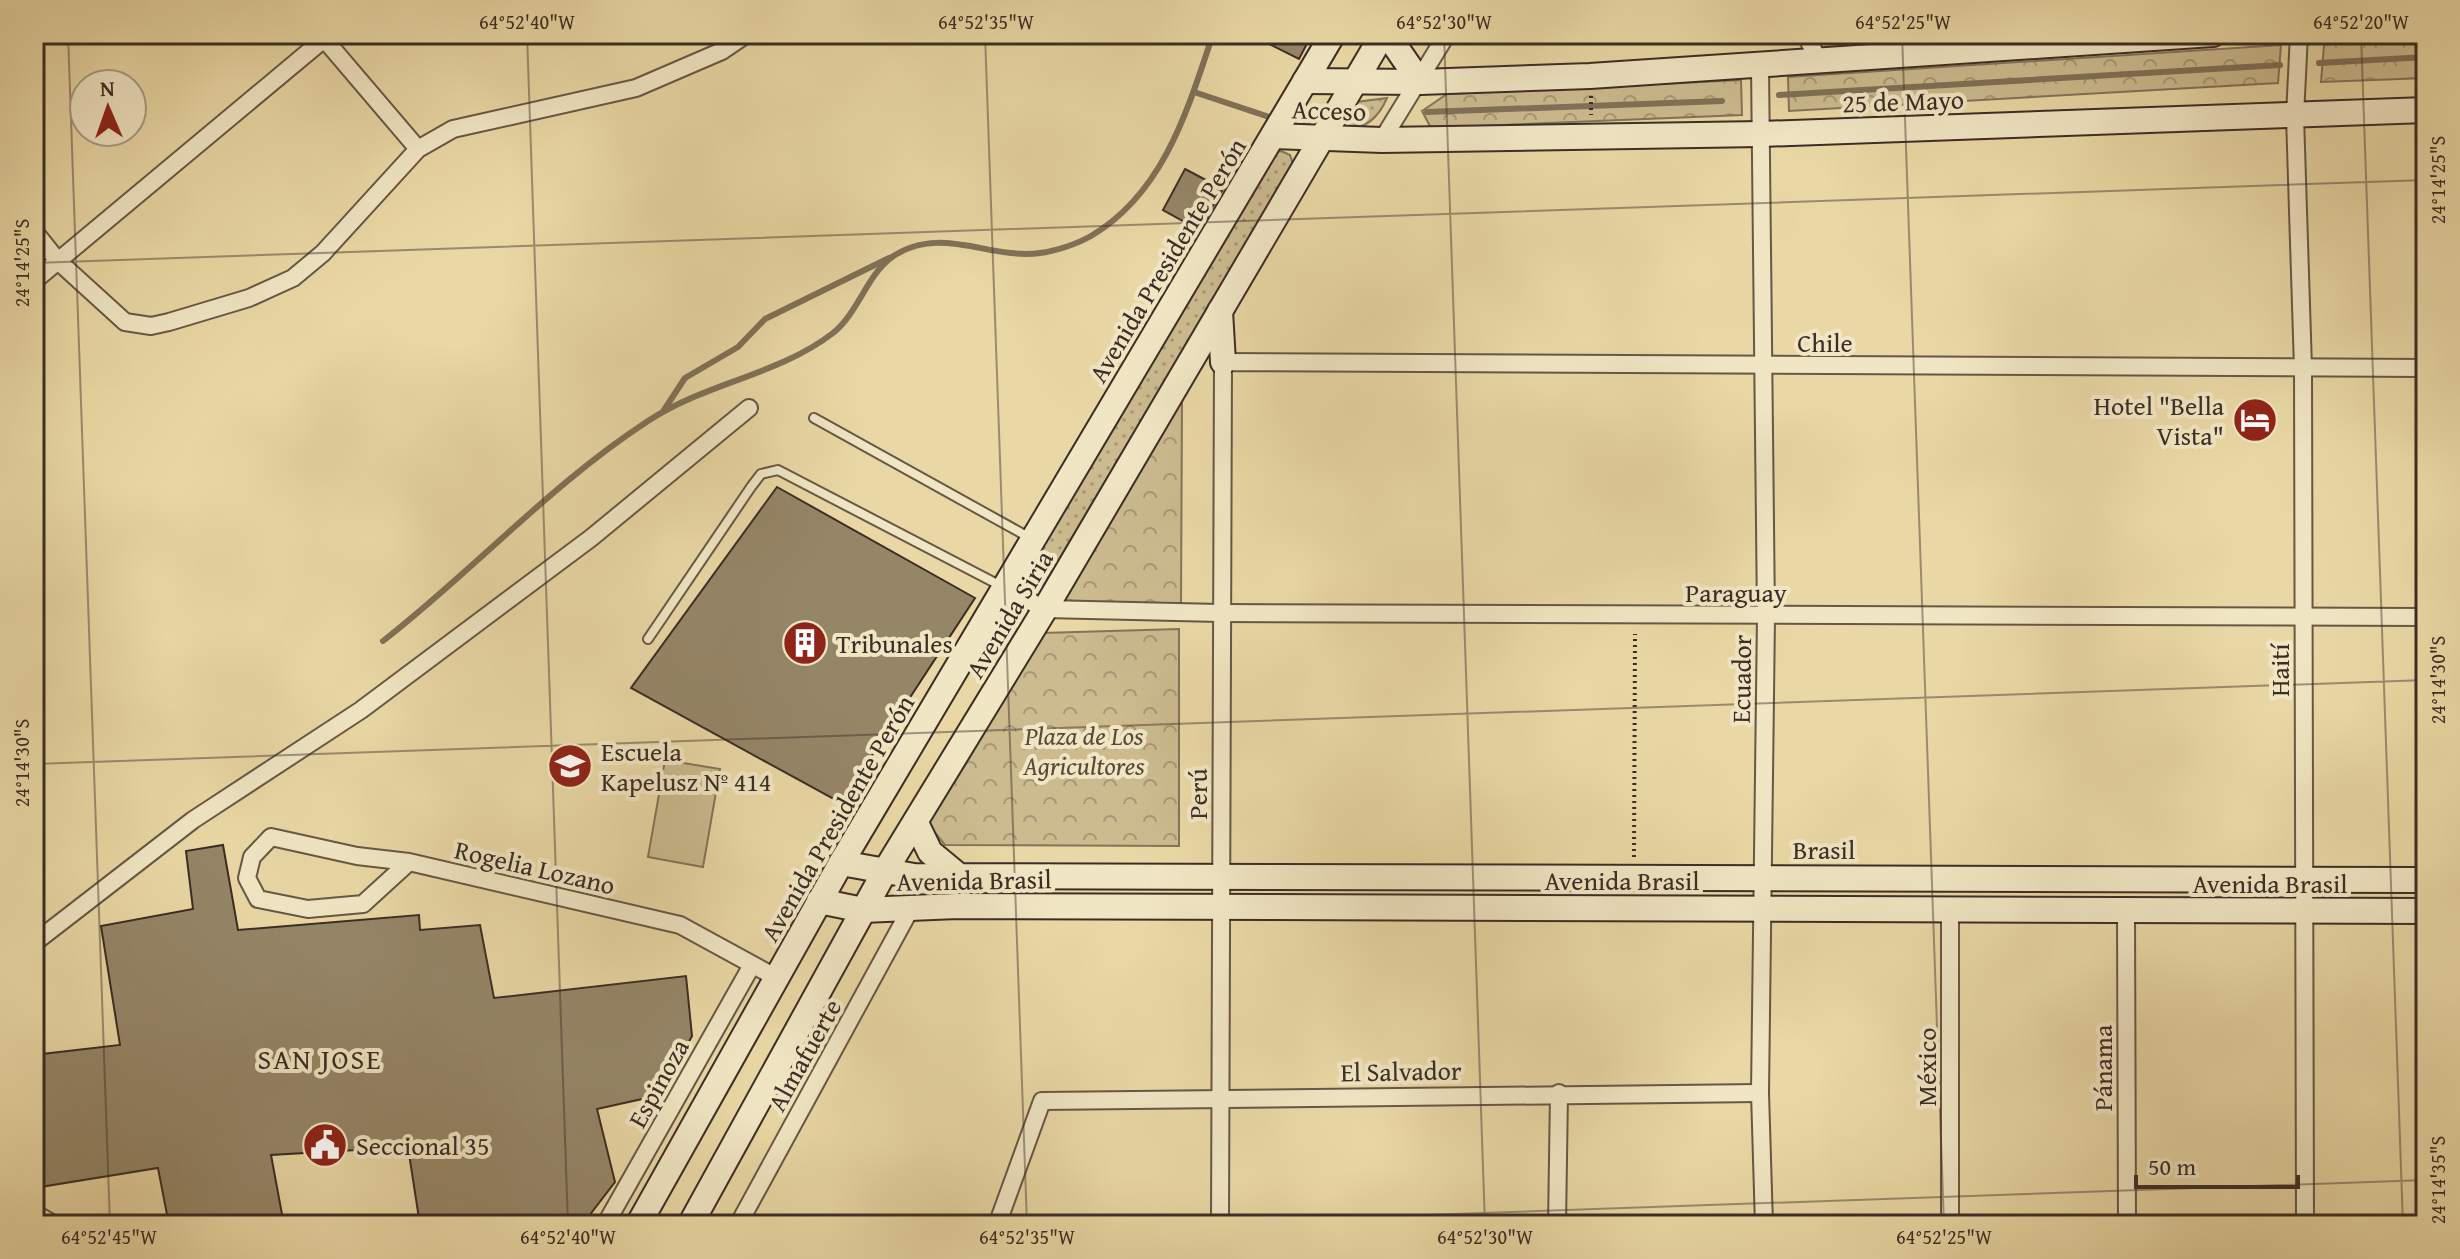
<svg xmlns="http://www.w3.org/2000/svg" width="2460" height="1259" font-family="'Gentium Book Plus',serif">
<defs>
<pattern id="grass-dots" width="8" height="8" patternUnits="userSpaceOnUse" patternTransform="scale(2)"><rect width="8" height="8" fill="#cbbb8f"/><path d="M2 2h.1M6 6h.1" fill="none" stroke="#a69875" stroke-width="1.8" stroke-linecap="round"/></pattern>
<pattern id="park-crowns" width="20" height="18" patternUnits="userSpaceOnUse" patternTransform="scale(2)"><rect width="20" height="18" fill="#cbbb8f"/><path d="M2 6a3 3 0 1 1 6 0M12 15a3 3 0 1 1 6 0" fill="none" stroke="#a69875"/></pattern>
</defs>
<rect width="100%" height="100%" fill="#e9d8a5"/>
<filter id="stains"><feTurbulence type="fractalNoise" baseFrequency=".0025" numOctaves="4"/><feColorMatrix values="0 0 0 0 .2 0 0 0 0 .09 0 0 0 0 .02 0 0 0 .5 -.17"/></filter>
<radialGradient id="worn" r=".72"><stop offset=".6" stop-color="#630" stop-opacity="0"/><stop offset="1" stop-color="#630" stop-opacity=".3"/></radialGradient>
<!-- grass -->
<g fill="url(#grass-dots)" stroke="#83745a" stroke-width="2">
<path d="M1387,98C1378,119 1364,131 1341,129L1356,102Z"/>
<path d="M1327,106L1314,131L1305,126L1303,119L1309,111Z"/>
<path d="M1281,151L1290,155L1293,164L1045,583L1036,588L1028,586L1024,577L1277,152Z"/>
</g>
<!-- park -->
<g fill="url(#park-crowns)" stroke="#83745a" stroke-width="2">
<path d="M2406,34H2426V78L2321,82L2324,45Z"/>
<path d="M2281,45L2278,83L1789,111L1788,77Z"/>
<path d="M1741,80L1742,115L1431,128L1422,111L1447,94Z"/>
<path d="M1182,399L1181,605L1063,602Z"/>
<path d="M1179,629V846L945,845L928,824L1042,633Z"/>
</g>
<!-- garden -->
<path fill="#cbbb8f" stroke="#83745a" stroke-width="2" d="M665,760L720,769L703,867L648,857Z"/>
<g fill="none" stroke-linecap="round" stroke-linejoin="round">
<!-- stream -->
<g stroke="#807157" stroke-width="6">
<path d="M2319,63L2426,57"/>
<path d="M1194,92L1272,118"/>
<path d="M1779,95L2280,65"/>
<path d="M1427,112L1722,101"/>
<path d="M664,410L685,378L738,347L765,319L889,258"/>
<path d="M383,641C474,570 551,484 648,421C705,383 779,375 833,333C858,313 867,275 892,257C940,224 990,260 1040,253C1056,251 1077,244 1091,236C1164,193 1188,109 1213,34"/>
</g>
</g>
<!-- building -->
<g fill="#958668" stroke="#3b2d25" stroke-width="2">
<path d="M1249,34H1312L1299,59Z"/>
<path d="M1185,169L1223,189L1199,230L1163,210Z"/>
<path d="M777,487L975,598L841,803L631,688Z"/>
<path d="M223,845L238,930L419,915L420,930L480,925L494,998L686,976L692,1036L660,1095L597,1109L615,1182L585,1221L568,1225H420L408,1147L271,1155L284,1225H169L158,1168L34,1188V1055L120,1045L101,926L193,909L186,851Z"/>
</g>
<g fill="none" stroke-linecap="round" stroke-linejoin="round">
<!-- lane casing -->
<g stroke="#665845" stroke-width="12">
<g id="lane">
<path d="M814,418L1032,539"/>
<path d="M648,639L751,487L761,474L778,470L1003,587"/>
</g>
</g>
<!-- street casing -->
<g stroke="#665845" stroke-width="20">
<g id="street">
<path d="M320,34L418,149"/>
<path d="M1805,34L1819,61"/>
<path d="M2299,34L2295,116L2303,368L2305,1225"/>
<path d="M1760,66L1766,616L1760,1093L1764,1225"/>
<path d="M1382,140L1447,34"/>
<path d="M34,231L58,261L125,322L151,326L169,322L249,298L293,278L323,253L418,149L453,129L636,88L722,51L747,34"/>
<path d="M34,281L330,34"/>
<path d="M1004,588L1045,609L1220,613L2426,617"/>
<path d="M409,862L363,904L308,909L258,899L247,878L252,857L271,837L357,856L409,862L680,925L777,978"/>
<path d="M2126,910L2127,1225"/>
<path d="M34,943L193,820L361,710L591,538L749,408"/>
<path d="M34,1213L55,1225"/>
<path d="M605,1225L752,965"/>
<path d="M738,1225L911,908"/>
<path d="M997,1225L1042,1101L1760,1093"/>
<path d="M1220,1225L1223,362L2426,368"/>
<path d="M1557,1225L1559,1093"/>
<path d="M1950,1225V910"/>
</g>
</g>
<!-- secondary casing -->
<g stroke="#3b2d25" stroke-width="28">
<g id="secondary">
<path d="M1387,34L1420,82"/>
<path d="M1305,81L1420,82L1590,76L2213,34"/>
<path d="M1273,136L1382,140L1761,134L2426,110"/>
<path d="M1220,311L1223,362"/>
<path d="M916,823L930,852L959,876"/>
<path d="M841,863L914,876L2426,880"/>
<path d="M819,901L863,910L957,906L2426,911"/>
<path d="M638,1225L841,863L1333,34"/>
<path d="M690,1225L885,871L1045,609L1383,34"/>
</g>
</g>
<!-- path -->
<g stroke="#3b2d25" stroke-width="4" stroke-dasharray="2 4" stroke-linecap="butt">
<path d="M1591,96V115"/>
<path d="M1634,857L1635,634"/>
</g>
<!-- lane -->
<use href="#lane" stroke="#f1e6c4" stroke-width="8"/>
<!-- street -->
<use href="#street" stroke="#f1e6c4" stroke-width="16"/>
<!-- secondary -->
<use href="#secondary" stroke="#f1e6c4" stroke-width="24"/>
</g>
<!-- ticks -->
<path fill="none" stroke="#3b2d25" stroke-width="2" stroke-opacity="0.45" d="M68,34L110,1225M527,34L568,1225M985,34L1027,1225M1444,34L1485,1225M1902,34L1944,1225M2361,34L2403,1225M34,263L2426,180M34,764L2426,680M1140,1225L2426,1180"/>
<!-- icons -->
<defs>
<g id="hotel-disc" transform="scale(2.3)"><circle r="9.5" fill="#8f2418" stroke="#f1e6c4"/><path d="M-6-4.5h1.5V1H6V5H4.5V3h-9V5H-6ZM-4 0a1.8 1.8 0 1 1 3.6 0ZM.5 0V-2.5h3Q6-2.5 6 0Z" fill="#fff"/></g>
<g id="building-disc" transform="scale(2.3)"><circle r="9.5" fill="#8f2418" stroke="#f1e6c4"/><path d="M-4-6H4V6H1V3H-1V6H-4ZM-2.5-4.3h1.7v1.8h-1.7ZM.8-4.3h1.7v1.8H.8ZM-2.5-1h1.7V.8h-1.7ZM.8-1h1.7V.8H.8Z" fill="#fff"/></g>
<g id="school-disc" transform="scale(2.3)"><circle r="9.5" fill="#8f2418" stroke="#f1e6c4"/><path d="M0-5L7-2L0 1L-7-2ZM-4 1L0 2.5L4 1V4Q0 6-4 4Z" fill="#fff"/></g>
<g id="civic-disc" transform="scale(2.3)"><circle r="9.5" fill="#8f2418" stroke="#f1e6c4"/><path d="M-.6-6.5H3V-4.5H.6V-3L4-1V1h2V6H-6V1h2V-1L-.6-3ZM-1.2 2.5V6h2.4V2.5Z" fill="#fff"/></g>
</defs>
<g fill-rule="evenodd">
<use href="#hotel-disc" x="2255" y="420"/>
<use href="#building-disc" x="805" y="643"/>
<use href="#school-disc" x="570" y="766"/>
<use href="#civic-disc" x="325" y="1145"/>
</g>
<g text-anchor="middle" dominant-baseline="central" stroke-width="8" stroke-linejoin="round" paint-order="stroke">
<!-- street labels -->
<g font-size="26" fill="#3b2d25" stroke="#f1e6c4">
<text transform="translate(1903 101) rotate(-2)">25 de Mayo</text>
<text transform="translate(1329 110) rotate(2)">Acceso</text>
<text transform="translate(1167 260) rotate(-59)">Avenida Presidente Perón</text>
<text x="1825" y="342">Chile</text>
<text x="1736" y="592">Paraguay</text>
<text transform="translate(1009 614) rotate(-59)">Avenida Siria</text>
<text transform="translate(2279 670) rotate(-90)">Haití</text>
<text transform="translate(1741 679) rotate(-89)">Ecuador</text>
<text transform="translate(1197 794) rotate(-90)">Perú</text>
<text transform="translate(837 818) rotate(-60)">Avenida Presidente Perón</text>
<text x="1824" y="849">Brasil</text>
<text transform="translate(535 867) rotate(13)">Rogelia Lozano</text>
<text transform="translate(974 880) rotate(-1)">Avenida Brasil</text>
<text x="1622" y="880">Avenida Brasil</text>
<text x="2270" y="883">Avenida Brasil</text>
<text transform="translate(804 1055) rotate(-61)">Almafuerte</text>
<text transform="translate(1926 1067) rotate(-90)">México</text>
<text transform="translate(2102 1068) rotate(-90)">Pánama</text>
<text transform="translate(1401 1071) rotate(-1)">El Salvador</text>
<text transform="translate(658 1083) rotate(-61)">Espinoza</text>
</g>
<!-- poi labels -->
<g font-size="26" fill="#3b2d25" stroke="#f1e6c4" text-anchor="start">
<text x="2224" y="405" text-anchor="end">Hotel "Bella<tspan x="2224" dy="30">Vista"</tspan></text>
<text x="836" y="643">Tribunales</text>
<text x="601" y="751">Escuela<tspan x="601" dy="30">Kapelusz Nº 414</tspan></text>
<text x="356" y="1145">Seccional 35</text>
</g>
<!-- park labels -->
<g font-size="26" font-style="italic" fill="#58493a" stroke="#f1e6c4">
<text x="1084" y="735">Plaza de Los<tspan x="1084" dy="30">Agricultores</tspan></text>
</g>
<!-- neighbourhood labels -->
<g font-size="28" letter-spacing="2" fill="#3b2d25" stroke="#f1e6c4">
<text x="320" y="1058">SAN JOSE</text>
</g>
</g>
<!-- margin -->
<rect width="2460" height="1259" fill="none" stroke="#e9d8a5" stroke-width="88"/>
<!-- north arrow -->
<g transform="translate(108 108) rotate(358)"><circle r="38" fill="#f1e6c4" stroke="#a89c84" stroke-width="2"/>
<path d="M0-6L14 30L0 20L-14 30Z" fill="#8f2418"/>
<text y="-12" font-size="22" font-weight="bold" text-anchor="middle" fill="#3b2d25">N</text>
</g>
<!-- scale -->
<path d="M2136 1175v12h162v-12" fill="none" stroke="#3b2d25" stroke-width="4"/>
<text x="2148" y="1175" font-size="24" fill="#3b2d25" stroke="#f1e6c4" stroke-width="6" paint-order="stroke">50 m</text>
<rect x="44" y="44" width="2372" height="1171" fill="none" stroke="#3b2d25" stroke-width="3"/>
<g font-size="20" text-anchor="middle" fill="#3b2d25">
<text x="527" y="29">64°52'40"W</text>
<text x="986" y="29">64°52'35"W</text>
<text x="1444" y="29">64°52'30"W</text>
<text x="1903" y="29">64°52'25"W</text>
<text x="2361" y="29">64°52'20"W</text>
<text transform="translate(2438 180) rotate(-90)" y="7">24°14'25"S</text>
<text transform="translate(22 263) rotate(-90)" y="7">24°14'25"S</text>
<text transform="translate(2438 680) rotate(-90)" y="7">24°14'30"S</text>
<text transform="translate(22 763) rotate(-90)" y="7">24°14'30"S</text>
<text transform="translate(2438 1180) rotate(-90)" y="7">24°14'35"S</text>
<text x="109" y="1244">64°52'45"W</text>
<text x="568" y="1244">64°52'40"W</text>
<text x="1027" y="1244">64°52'35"W</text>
<text x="1485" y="1244">64°52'30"W</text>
<text x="1944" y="1244">64°52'25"W</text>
</g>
<rect width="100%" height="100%" filter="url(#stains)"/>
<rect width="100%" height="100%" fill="url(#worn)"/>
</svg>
